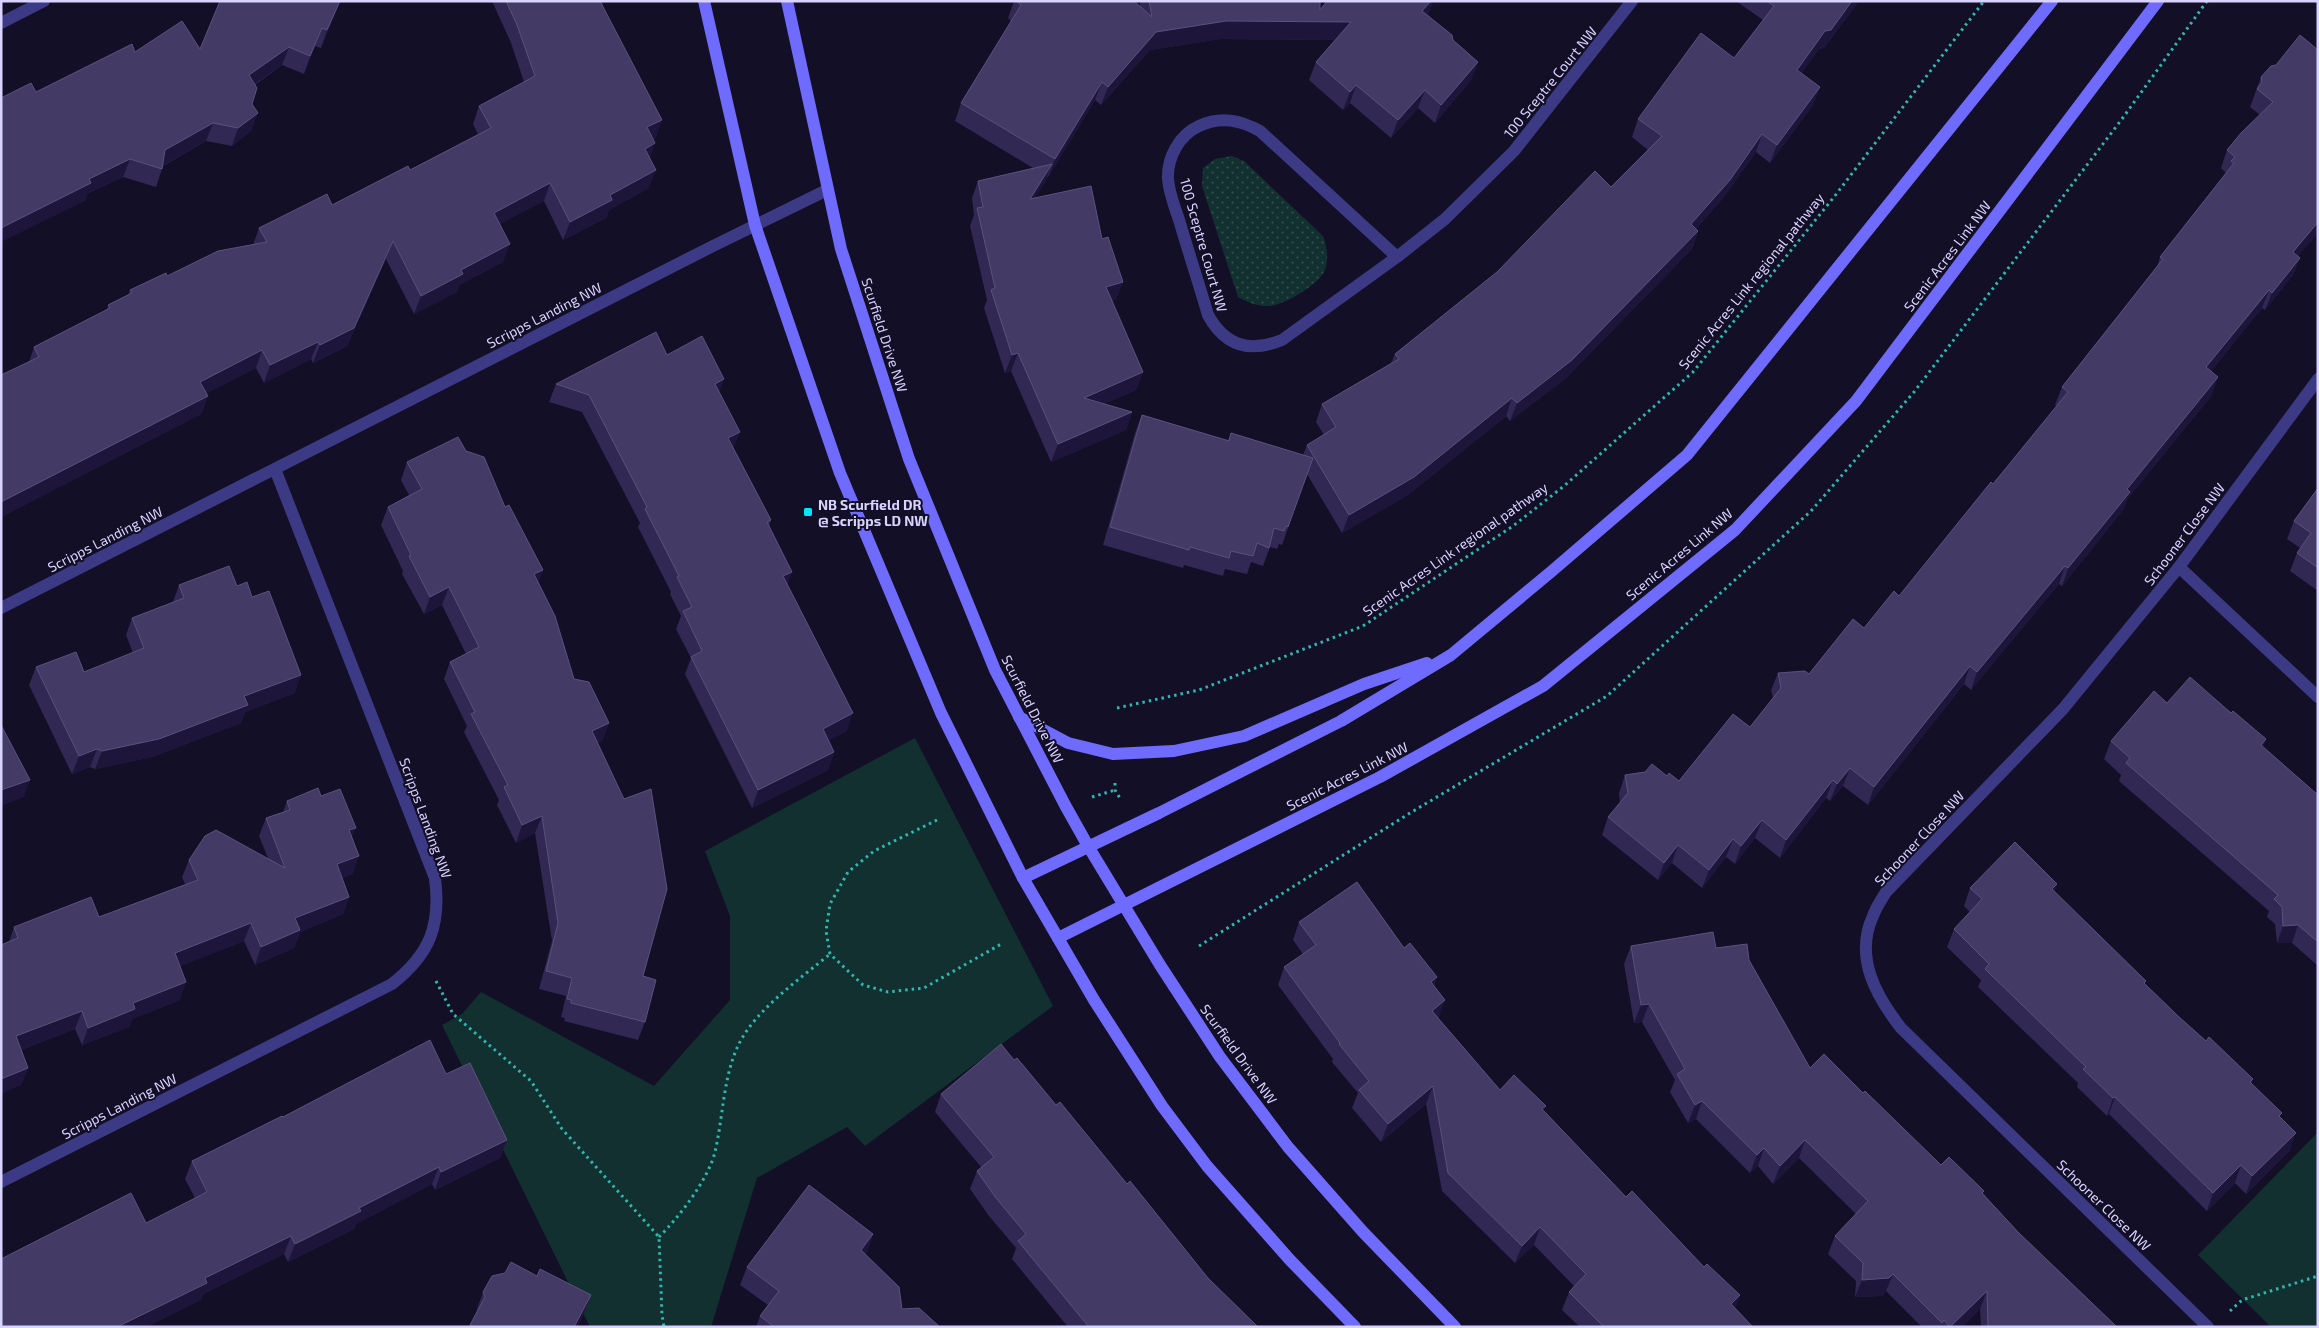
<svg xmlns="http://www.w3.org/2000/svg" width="2319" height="1328" font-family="'Exo 2',sans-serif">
<defs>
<pattern id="grass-dots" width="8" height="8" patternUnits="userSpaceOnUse" patternTransform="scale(1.25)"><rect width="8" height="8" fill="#12302f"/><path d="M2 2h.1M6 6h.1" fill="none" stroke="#344d4e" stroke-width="1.8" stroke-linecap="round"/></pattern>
</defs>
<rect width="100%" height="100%" fill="#130f26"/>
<!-- grass -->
<path fill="url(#grass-dots)" d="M1232,156L1244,161L1323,236C1327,248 1329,257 1325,270C1320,284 1282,307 1267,306C1256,306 1247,302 1238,297L1202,186L1203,168L1215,159Z"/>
<!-- green -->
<g fill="#12302f">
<path d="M915,738L1053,1006L865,1146L847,1127L757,1178L711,1327H590L442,1025L462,1014L481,992L654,1086L730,1000V916L705,851Z"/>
<path d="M2318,1132V1327H2271L2198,1255Z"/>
</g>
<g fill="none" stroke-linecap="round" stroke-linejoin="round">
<!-- path -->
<g stroke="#2fb8b0" stroke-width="3" stroke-dasharray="2.5 4" stroke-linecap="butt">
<path d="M1117,708L1199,690L1363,626L1513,526L1564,486L1693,372L1834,197L1984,1"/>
<path d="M1115,783V790L1121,800"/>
<path d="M1092,797L1115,790"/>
<path d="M937,820L874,851L848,872L830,904L826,931L830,954L863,985L888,992L924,988L1003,943"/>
<path d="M1199,946L1410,813L1607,696L1811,511L1914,392L2122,119L2207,1"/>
<path d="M436,981L453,1014L531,1081L562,1129L659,1237L662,1315L664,1327"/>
<path d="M659,1237C679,1217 708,1180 715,1152C723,1118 723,1080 737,1048C753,1011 800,979 830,954"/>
<path d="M2230,1311L2242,1300L2318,1276"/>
</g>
<!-- street -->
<g stroke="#3d3a85" stroke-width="12">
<path d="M1,23L44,1"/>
<path d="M1397,257L1260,131C1240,120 1221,116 1199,126C1179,135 1167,158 1168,179C1169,194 1176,210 1180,223C1189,254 1199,284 1208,315C1225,346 1250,353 1282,340L1397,257L1445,219L1514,151L1632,1"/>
<path d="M2179,567L2318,697"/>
<path d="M1,608L711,247L827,190"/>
<path d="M1,1182L392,984C430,954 441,926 435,878L275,469"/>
<path d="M2208,1327L1901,1028C1876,996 1854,957 1873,916C1876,907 1882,899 1886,892L2063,709L2179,567L2318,379"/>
</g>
<!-- secondary -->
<g stroke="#6f6bff" stroke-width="12">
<path d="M704,1L755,225L840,473L941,713L1023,878L1094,1000L1162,1106L1207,1166L1290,1260L1355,1327"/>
<path d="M787,1L841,249L909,459L995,670L1065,805L1088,846L1160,965L1220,1057L1288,1147L1363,1232L1455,1327"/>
<path d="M1019,717L1068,743L1113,754L1174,751L1244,736L1364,684L1427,663"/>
<path d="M1023,878L1159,813L1341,721L1451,655L1552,571L1687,455L2052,1"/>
<path d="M1058,938L1380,777L1543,686L1735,530L1856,401L2158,1"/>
</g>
</g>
<!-- wall -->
<g fill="#312854">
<path d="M220,1H340L321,48L315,46L304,74L282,65L255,85L252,104V130L232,146L206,141L163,166L156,187L123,177L87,194L85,201L36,92L135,52L200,49Z"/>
<path d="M492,1H608L602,4L656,138L653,139L650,158L649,188L609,210L606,218L563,240L544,201L499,224L503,262L459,285L457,292L414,314L386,259L347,346L313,363L311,359L264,383L256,368L206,393L208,396L201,414L1,517V375L29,362L34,347L107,310L108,305L128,295L130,290L253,245L259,228L332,205L410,170L478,134L473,124L479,106L524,82L511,43Z"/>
<path d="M1014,1H1134L1140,7V1H1320V10L1327,1H1433L1428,15L1453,40L1478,62L1471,80L1435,123L1418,108L1391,138L1350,103L1343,110L1309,80L1316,62L1335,40L1220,39L1150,50L1101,105L1095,100L1048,177H1047L1045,182L1035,198L1102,239L1123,282L1116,299L1112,301L1143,372L1136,390L1104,404L1132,412L1126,430L1051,462L1011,371L1005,373L984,308L987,300L970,226L974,215L972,198L978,181L1033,168L955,121L961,103L1011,21L1008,18Z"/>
<path d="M1736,1H1859L1824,48L1819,49L1801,73L1820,87L1813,105L1770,163L1756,152L1723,198L1696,229L1698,231L1692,249L1566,378L1510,421L1506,416L1408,495L1342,533L1307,474L1282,545L1279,544L1277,549L1270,547L1263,566L1251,562L1247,574L1225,569L1223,576L1184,565L1183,568L1103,545L1135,433L1142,415L1228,440L1231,433L1303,455L1307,445L1324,435L1316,422L1322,404L1391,363L1395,354L1611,187L1648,150L1632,137L1638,119L1734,58L1763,20Z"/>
<path d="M2318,50V233L2298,256L2300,258L2293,275L2265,310L2262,308L2211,371L2212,395L2128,498L2123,510L2062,586L2059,584L1971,690L1964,684L1868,805L1843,786L1830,801L1826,798L1780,858L1755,838L1735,864L1726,857L1702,888L1672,863L1658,880L1602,835L1608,817L1620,803L1619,793L1625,775L1667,776L1679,781L1750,727L1773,698L1771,690L1778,673L1809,674L1864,628L1899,596L1993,484L2057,406L2055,405L2062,387L2157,267L2160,257L2226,173L2221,168L2227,150L2260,115L2250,107L2261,77L2276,65Z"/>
<path d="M667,355L724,379L719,392L734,449L771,520L769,526L792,572L787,584L847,731L829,740L834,752L828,770L752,808L685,674L691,658L676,629L681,616L670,594L671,592L638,527L640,523L582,412L549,402L556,384Z"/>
<path d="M466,451L505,507L543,570L538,582L574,679L609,723L602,741L597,743L643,976L645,1022L638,1040L564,1021L565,1018L561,1017L566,996L539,989L552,941L535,833L516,843L497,805L499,800L464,732L467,726L444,679L450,662L466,654L442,605L424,614L402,574L403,571L381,525L388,507L409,495L401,480L407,462Z"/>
<path d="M2318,488V591L2290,571L2297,553L2300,548L2287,539L2294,521Z"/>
<path d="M179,585L237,586L252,597L295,693L245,712L241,723L152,757L95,769L90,767L72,774L29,685L36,667L84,672L133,653L126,635L132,618L173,602Z"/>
<path d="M2167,703L2231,713L2266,739L2263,747L2318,795V966L2292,943H2277L2275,924L2267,917L2269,911L2119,781L2121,775L2104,759L2111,741Z"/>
<path d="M321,796L352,837L353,874L342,878L349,897L343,914L300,932L294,948L255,965L244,941L180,966V1000L132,1019L129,1027L82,1045L75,1029L21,1050L28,1068L21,1085L9,942L14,927L99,917L185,884L182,877L189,860L268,858L259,836L266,818L283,812L287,801Z"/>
<path d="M2057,884L2054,892L2145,984L2178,1016L2206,1041L2253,1079L2251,1083L2280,1117L2290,1150L2246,1194L2235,1183L2207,1211L2109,1114L2107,1116L2077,1087L2078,1083L1978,987L1981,980L1947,947L1954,929L1970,912L1964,906L1970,888Z"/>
<path d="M1299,922L1404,948L1437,977L1434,986L1439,1019L1500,1090L1544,1111L1626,1197L1704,1267L1740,1295L1735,1308L1753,1327H1580L1562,1310L1569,1292L1574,1286L1534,1245L1515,1263L1442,1191L1426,1104L1381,1142L1352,1108L1358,1093L1332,1062L1333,1059L1278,985L1284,967L1303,954L1293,940Z"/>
<path d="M1631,946L1716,948L1749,960L1810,1068L1863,1093L1941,1165L1983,1194L2018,1232L2117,1327H1981L1980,1309L1962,1327H1922L1886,1291L1882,1296L1855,1297L1856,1281L1828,1254L1835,1236L1856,1214L1799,1158L1773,1184L1758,1166L1750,1173L1696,1119L1688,1123L1670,1092L1675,1080L1642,1022L1634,1023L1624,964Z"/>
<path d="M1014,1060L1127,1184L1208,1278L1258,1327H1068L1012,1259L1016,1248L989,1216L970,1189L977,1171L981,1167L935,1112L941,1094Z"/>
<path d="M446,1074L507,1140L500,1158L435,1190L432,1184L356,1224L354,1229L288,1262L284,1254L203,1294L201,1300L146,1223L195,1198L185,1179L192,1161L283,1117Z"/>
<path d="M873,1234L867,1252L865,1254L902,1309L940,1327H756L760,1316L768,1305L740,1285L747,1267Z"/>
<path d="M537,1276L591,1295L584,1313L577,1327H469L477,1311V1309L483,1292Z"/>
</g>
<!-- shaded-wall -->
<g fill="#1d163a">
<path d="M340,1L321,48L327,30Z"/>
<path d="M592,1H608L589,10Z"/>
<path d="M1431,1H1433L1428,16L1422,11Z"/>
<path d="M1852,1H1859L1824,48L1819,49L1791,88L1797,70L1825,31Z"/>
<path d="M1226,21L1351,22L1344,40L1220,39L1150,50L1101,105L1108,87L1156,32Z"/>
<path d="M322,28L315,46L304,74L310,56Z"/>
<path d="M289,47L282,65L242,93L249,75Z"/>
<path d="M1478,62L1471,80L1435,123L1441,105Z"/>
<path d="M1102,82L1095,100L1048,177L1055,159Z"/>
<path d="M1356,85L1350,103L1343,110L1350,92Z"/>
<path d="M1820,87L1813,105L1770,163L1777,145Z"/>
<path d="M1425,90L1418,108L1391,138L1398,120Z"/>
<path d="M258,113L252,130L232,146L238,128Z"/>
<path d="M662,120L656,138L641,145L647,127Z"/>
<path d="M213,123L206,141L158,168L165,150Z"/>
<path d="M1762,134L1756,152L1723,198L1685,242L1691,224Z"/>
<path d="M655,143L649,161L645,149Z"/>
<path d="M130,159L123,177L87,194L85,201L1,242V228L89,179Z"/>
<path d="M1052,164L1045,182L1024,217L1030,199Z"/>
<path d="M656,170L649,188L609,210L606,218L563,240L570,222L610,195Z"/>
<path d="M550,183L544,201L487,231L494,213Z"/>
<path d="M2318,222V233L2286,270L2293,252Z"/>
<path d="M1698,231L1692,249L1566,378L1510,421L1517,403Z"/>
<path d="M393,241L386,259L347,346L313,363L320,345Z"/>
<path d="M510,244L503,262L459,285L457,292L414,314L421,296L461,270Z"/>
<path d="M2300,258L2293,275L2265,310L2272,293Z"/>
<path d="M1123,282L1116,299L1099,305L1106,287Z"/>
<path d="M2269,290L2262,308L2200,385L2206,367Z"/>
<path d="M318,342L311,359L264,383L270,365Z"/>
<path d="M262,350L256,368L194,400L200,382Z"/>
<path d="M1018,353L1011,371L1005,373L1012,355Z"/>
<path d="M1143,372L1136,390L1077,416L1084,398Z"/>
<path d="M2218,377L2212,395L2128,498L2123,510L2062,586L2068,568L2127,489Z"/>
<path d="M724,379L717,397L715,384Z"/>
<path d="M208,396L201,414L1,517V502Z"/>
<path d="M1512,398L1506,416L1408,495L1342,533L1349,515Z"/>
<path d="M1132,412L1126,430L1051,462L1058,444Z"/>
<path d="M740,432L733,450L728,438Z"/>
<path d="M2065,566L2059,584L1971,690L1977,672Z"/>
<path d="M543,570L536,587L534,574Z"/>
<path d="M792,572L785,590L783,576Z"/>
<path d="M449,587L442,605L424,614L430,597Z"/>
<path d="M1970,666L1964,684L1868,805L1874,787Z"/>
<path d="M301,675L295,693L245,712L241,723L152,757L95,769L102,751Z"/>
<path d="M853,713L847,731L816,747L823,729Z"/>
<path d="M609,723L602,741L585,749L592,731Z"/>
<path d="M2266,739L2259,757L2261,745Z"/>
<path d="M97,749L90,767L72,774L79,756Z"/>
<path d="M834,752L828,770L752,808L758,790Z"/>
<path d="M1850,768L1843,786L1830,801L1837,784Z"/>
<path d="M30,780L24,797L1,806V790Z"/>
<path d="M1833,780L1826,798L1780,858L1786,840Z"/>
<path d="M542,816L535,833L516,843L522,825Z"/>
<path d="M1762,820L1755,838L1735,864L1741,846Z"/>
<path d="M356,828L349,845V830Z"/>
<path d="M1733,839L1726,857L1702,888L1709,870Z"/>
<path d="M1678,845L1672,863L1658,880L1664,863Z"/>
<path d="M359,856L353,874L330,882L337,864Z"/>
<path d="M2057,884L2051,902L2052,889Z"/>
<path d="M349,897L343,914L300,932L294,948L255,965L261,947L295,918Z"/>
<path d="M251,923L244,941L169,971L175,953Z"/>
<path d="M2298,925L2292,943H2277L2283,926Z"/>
<path d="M1437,977L1430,995L1431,982Z"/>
<path d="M186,982L180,1000L132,1019L129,1027L82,1045L88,1028L133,1003Z"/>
<path d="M1445,1000L1439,1018L1432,1011Z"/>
<path d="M1649,1004L1642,1022L1634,1023L1641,1005Z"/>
<path d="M82,1011L75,1029L10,1054L16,1036Z"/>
<path d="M28,1068L21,1085L1,1094V1079Z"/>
<path d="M1433,1086L1426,1104L1381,1142L1388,1124Z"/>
<path d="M2115,1097L2109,1114L2107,1116L2113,1098Z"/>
<path d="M1702,1101L1696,1119L1688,1123L1695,1105Z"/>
<path d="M2296,1133L2290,1150L2246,1194L2252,1176Z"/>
<path d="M507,1140L500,1158L435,1190L441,1172Z"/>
<path d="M1805,1140L1799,1158L1773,1184L1780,1166Z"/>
<path d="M1764,1148L1758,1166L1750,1173L1757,1155Z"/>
<path d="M2241,1165L2235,1183L2207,1211L2213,1193Z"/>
<path d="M439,1167L432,1184L356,1224L354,1229L288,1262L295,1244L359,1208Z"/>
<path d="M1540,1227L1534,1245L1515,1263L1522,1246Z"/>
<path d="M873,1234L867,1252L855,1268L861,1250Z"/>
<path d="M291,1236L284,1254L203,1294L201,1300L147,1327H117L205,1278Z"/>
<path d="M1893,1274L1886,1291L1882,1296L1855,1297L1862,1280Z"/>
<path d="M1987,1291L1980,1309L1962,1327H1950Z"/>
<path d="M591,1295L584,1313L577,1327H574Z"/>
<path d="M1740,1295L1733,1313L1731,1304Z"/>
</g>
<!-- building -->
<g fill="#433a66" stroke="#5a527e">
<path d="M220,1H340L327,30L322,28L310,56L289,47L249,75L257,88L252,104L258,113L238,128L213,123L165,150L162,169L130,159L89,179L91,183L1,228V98L31,83L36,92L132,44L135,52L182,21L200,49Z"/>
<path d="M506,1H600L662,120L647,127L655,143L645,149L656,170L610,195L612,200L570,222L550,183L494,213L510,244L461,270L463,274L421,296L393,241L354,328L320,345L318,342L270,365L262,350L200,382L208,396L1,502V375L39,357L34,347L110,308L108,305L132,293L130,290L166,273L167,276L218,251L267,242L259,228L327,194L332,205L408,166L410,170L491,128L479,106L535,76L517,25Z"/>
<path d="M1016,1H1134L1152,17L1149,1H1320V10L1327,1H1431L1422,11L1452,35L1453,40L1478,62L1441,105L1425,90L1398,120L1356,85L1350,92L1316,62L1351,22L1226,21L1156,32L1108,87L1102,82L1055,159L961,103L1021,5Z"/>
<path d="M1767,1H1852L1831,30L1825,31L1797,70L1820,87L1777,145L1762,134L1730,180L1691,224L1698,231L1572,360L1517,403L1512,398L1414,477L1349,515L1307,445L1336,427L1322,404L1399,359L1395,354L1497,272L1595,171L1611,187L1662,136L1638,119L1701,33L1734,58L1774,6Z"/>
<path d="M2300,35L2318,50V222L2293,252L2300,258L2272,293L2269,290L2206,367L2218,377L2127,489L2130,492L2068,568L2065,566L1977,672L1970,666L1874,787L1850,768L1837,784L1833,780L1786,840L1762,820L1741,846L1733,839L1709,870L1678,845L1664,863L1608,817L1628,793L1625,775L1645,772L1652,764L1667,776L1669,773L1679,781L1733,714L1750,727L1781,688L1778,673L1805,671L1809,674L1853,619L1864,628L1894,591L1899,596L1991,482L1993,484L2068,392L2062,387L2163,259L2160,257L2234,163L2231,161L2235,157L2227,150L2241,133L2273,102L2257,89L2262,82L2261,77L2271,66L2276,65Z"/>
<path d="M1052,164L1030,199L1091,186L1102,239L1108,237L1123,282L1106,287L1143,372L1084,398L1132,412L1058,444L1018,353L1012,355L991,290L995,288L977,208L983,207L978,181Z"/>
<path d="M656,332L667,355L702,336L724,379L715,384L740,432L728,438L771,520L767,522L792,572L783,576L853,713L823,729L834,752L758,790L691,657L702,651L683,611L692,607L677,577L679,576L645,509L647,507L589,395L556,384Z"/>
<path d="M1142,415L1229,441L1231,433L1313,458L1288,527L1286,526L1284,531L1274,528L1269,548L1257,543L1253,556L1231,551L1229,558L1190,547L1189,550L1110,527Z"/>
<path d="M458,437L466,451L484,457L505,507L509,505L543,570L534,574L555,616L574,679L589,682L609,723L592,731L624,799L651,789L667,889L643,976L656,980L645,1022L571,1003V1000L567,999L572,978L546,971L558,923L542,816L522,825L504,787L508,785L471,714L475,712L450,662L479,647L449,587L430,597L409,556L411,555L388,507L422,489L407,462Z"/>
<path d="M2318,488V568L2297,553L2311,533L2294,521Z"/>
<path d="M229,566L237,586L247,582L252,597L269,591L301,675L244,696L248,705L159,739L102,751L97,749L79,756L36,667L76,652L84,672L144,648L132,618L184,598L179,585Z"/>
<path d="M2190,677L2231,713L2233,711L2266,739L2261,745L2318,795V942L2298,925L2283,926L2282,907L2274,899L2278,895L2126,763L2130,758L2111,741L2154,691L2167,703Z"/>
<path d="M1,725L30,780L1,790Z"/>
<path d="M318,788L321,796L340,789L356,828L349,830L359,856L337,864L349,897L295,918L300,930L261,947L251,923L175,953L186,982L133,1003L135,1009L88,1028L82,1011L16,1036L28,1068L1,1079V945L18,938L14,927L91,897L99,917L198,880L189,860L205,836L216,830L285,868L266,818L290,810L287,801Z"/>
<path d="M2015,842L2057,884L2052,889L2146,981L2144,983L2178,1016L2206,1041L2209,1037L2253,1079L2250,1082L2282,1113L2279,1116L2296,1133L2252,1176L2241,1165L2213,1193L2115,1097L2113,1098L2083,1069L2086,1067L1985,969L1989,964L1954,929L1982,899L1970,888Z"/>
<path d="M1357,882L1404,948L1410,943L1437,977L1431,982L1445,1000L1432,1011L1500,1090L1514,1075L1546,1106L1542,1109L1626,1197L1632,1191L1704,1267L1707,1264L1740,1295L1731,1304L1753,1327H1604L1569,1292L1586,1274L1540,1227L1522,1246L1448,1173L1433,1086L1388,1124L1359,1090L1369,1081L1339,1044L1340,1043L1284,967L1316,945L1299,922Z"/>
<path d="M1713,932L1716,948L1747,944L1749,960L1810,1068L1824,1054L1863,1093L1865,1091L1941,1165L1949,1157L1984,1191L1982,1193L2018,1232L2117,1327H1988L1987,1291L1950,1327L1944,1320L1942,1323L1893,1274L1889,1278L1862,1280L1863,1263L1835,1236L1868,1201L1805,1140L1780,1166L1764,1148L1757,1155L1702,1101L1695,1105L1677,1074L1685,1069L1649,1004L1641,1005L1631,946Z"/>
<path d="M430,1040L446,1074L470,1063L507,1140L441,1172L439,1167L359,1208L361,1211L295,1244L291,1236L205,1278L207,1283L117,1327H1V1259L131,1193L146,1223L207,1192L192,1161L282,1116L283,1117Z"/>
<path d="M1001,1044L1014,1060L1017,1058L1056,1105L1060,1102L1127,1184L1130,1181L1208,1278L1258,1327H1089L1018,1241L1026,1234L996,1198L977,1171L994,1157L941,1094Z"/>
<path d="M809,1185L873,1234L861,1250L899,1287L902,1309L919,1308L940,1327H774L760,1316L779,1291L747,1267Z"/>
<path d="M511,1262L537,1276L540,1269L591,1295L574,1327H474L470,1325L485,1297L483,1292L492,1276L505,1273Z"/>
</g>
<!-- markers -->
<rect fill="#00e5ff" stroke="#130f26" stroke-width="2" x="803" y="507" width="10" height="10" rx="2.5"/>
<g text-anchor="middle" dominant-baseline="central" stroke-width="4" stroke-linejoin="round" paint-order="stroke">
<!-- street labels -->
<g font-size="14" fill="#d9d4ff" stroke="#130f26">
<text transform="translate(1550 82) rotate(-51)">100 Sceptre Court NW</text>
<text transform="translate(1204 245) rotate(74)">100 Sceptre Court NW</text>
<text transform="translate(1947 256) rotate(-53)">Scenic Acres Link NW</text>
<text transform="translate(1751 281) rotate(-51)">Scenic Acres Link regional pathway</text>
<text transform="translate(544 315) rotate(-27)">Scripps Landing NW</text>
<text transform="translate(885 335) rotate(72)">Scurfield Drive NW</text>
<text transform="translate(2184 534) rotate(-53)">Schooner Close NW</text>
<text transform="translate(105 539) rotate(-27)">Scripps Landing NW</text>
<text transform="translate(1455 549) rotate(-35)">Scenic Acres Link regional pathway</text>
<text transform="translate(1679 554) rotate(-40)">Scenic Acres Link NW</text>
<text transform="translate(1033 709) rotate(63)">Scurfield Drive NW</text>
<text transform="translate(1347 776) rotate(-27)">Scenic Acres Link NW</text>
<text transform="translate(426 818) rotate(70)">Scripps Landing NW</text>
<text transform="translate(1919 838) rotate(-47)">Schooner Close NW</text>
<text transform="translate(1239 1054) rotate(54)">Scurfield Drive NW</text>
<text transform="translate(119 1106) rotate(-27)">Scripps Landing NW</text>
<text transform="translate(2104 1205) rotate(44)">Schooner Close NW</text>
</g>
<!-- poi labels -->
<g font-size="14" font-weight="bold" fill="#d9d4ff" stroke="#130f26" text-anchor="start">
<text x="818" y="504">NB Scurfield DR<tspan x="818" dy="16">@ Scripps LD NW</tspan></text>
</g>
</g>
<!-- border -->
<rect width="2319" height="1328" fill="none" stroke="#d9d4ff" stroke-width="5"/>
</svg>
